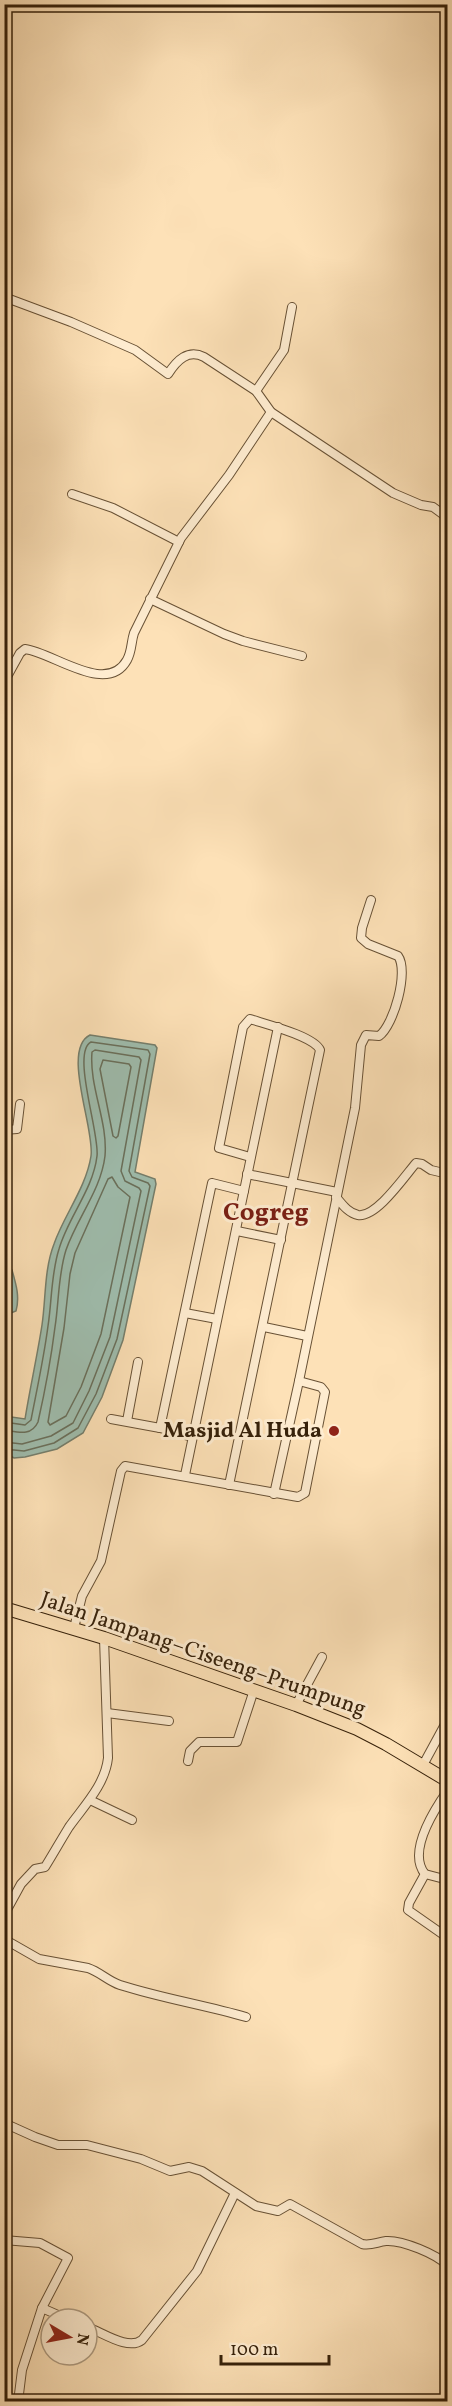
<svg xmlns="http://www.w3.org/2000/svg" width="452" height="2406" font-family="Vollkorn,serif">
<rect width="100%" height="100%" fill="#fde1b7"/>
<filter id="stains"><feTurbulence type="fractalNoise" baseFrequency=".00333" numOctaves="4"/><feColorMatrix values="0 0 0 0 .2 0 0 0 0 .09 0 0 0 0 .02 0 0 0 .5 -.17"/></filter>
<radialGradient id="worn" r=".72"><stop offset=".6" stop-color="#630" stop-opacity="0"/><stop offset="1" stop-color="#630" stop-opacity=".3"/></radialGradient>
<!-- water -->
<g fill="#9fbeaf" stroke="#757f6d" stroke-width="1.5">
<path d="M90,1035L155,1045L157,1048L135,1172L155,1179L156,1184L123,1340L102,1397L83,1433L57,1449L25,1457L14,1458L5,1453V1416L25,1419C30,1388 37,1357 42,1325C46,1298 44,1270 54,1244C64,1215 86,1188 91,1156C95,1129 61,1049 90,1035Z"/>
<path d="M5,1269L12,1270C16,1284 20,1297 16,1311L11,1313L5,1311Z"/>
</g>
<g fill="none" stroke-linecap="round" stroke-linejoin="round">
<!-- shore -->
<g stroke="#6a705c" stroke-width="1.5">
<path d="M103,1060L129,1064L131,1067L118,1136L116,1138L113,1136L100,1069Z"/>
<path d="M112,1177L118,1187L130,1197L101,1334L81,1387L66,1416L50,1425L48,1422L64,1328L70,1274L75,1253L108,1179Z"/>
<path d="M4,1422L25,1425L31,1420C37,1389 44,1357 48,1326C52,1300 51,1274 59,1249C68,1217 93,1190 97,1156C100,1134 71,1052 91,1042L148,1050L150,1054L129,1171L132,1177L148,1183L150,1186L117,1339L96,1394L78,1428L54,1443L24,1451L4,1449"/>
<path d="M4,1430C18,1432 31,1437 38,1422C45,1391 51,1359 55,1327C59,1302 58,1275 66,1250C77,1218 101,1190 105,1156C108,1121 89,1087 92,1052L95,1050L139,1057L141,1060L121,1171L125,1181L139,1188L141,1191L110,1337L89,1391L73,1423L51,1436L22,1444L4,1442"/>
</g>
<!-- minor casing -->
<g stroke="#685135" stroke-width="10">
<g id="minor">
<path d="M4,297L71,322L135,350L168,374C177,360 188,349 204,357L256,391L271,412L393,493L421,505L433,507L448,518"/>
<path d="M256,391L284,350L292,307"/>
<path d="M72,494L113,508L179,542"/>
<path d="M150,599L224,634L243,641L302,656"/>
<path d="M4,682L20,653L25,649C54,653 107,696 127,660C132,651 131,642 134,633L181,538L229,475L271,412"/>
<path d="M4,1130L17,1129L20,1104"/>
<path d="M247,1174L337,1192"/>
<path d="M336,1197C342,1204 348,1213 358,1215C376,1218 404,1177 416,1163L422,1164L431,1170L448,1174"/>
<path d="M237,1231L281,1240"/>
<path d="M4,1238L7,1239"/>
<path d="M185,1313L217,1319"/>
<path d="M264,1327L307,1336"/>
<path d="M111,1419L160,1428L192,1437"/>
<path d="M127,1421L138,1362"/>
<path d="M160,1428L212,1183L244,1191"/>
<path d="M185,1475L278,1027"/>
<path d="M229,1485L320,1050C314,1036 265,1024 250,1019L243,1027L219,1148L250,1157"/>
<path d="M274,1494L299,1381"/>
<path d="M74,1628L82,1596L101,1561L121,1471L125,1466L298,1497L305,1493L325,1392L321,1387L299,1381L355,1108L361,1045L366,1035L379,1036C394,1025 409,971 398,956L368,944L361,938L362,928L371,900"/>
<path d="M296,1705L322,1657"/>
<path d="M107,1713L169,1721"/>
<path d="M188,1761L190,1751L199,1742H237L254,1690"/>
<path d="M423,1765L448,1719"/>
<path d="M448,1790C434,1810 407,1852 425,1874L448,1880"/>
<path d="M90,1800L132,1820"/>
<path d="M425,1874L409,1903L408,1910L448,1938"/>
<path d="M4,1915L21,1884L35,1869L45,1867C53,1854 61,1840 69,1827C84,1806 105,1785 108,1758L104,1638"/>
<path d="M4,1939L39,1959L88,1968C100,1972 108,1981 120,1985C161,1998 204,2005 246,2017"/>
<path d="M4,2123L35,2137L58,2145H87L141,2159L170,2171L189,2167L202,2171L256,2206L278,2211L290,2204L362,2244C371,2246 377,2242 386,2241C402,2240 437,2254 448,2266"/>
<path d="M4,2135L10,2126"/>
<path d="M4,2240L40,2243L68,2258L42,2308"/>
<path d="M87,2327C102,2332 128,2351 142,2340L197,2271L235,2193"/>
<path d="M448,2352V2401"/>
<path d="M18,2402L22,2370L42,2308L67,2319"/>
</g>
</g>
<!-- primary casing -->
<g stroke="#36210a" stroke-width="14">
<path id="primary" d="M4,1608L104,1638L296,1705L357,1729L386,1744L448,1781"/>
</g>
<!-- minor -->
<use href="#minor" stroke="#feecd0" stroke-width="8"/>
<!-- primary -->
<use href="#primary" stroke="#fde1b7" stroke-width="12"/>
</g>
<!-- markers -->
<circle fill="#8f2418" stroke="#feecd0" stroke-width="2" cx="334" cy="1431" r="6"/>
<g text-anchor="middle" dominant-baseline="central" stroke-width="6" stroke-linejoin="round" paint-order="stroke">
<!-- poi labels -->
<g font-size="22" font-weight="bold" fill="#36210a" stroke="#feecd0" text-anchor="end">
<text x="322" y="1431">Masjid Al Huda</text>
</g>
<!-- street labels -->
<g font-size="22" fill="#36210a" stroke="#feecd0">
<text transform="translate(203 1655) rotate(19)">Jalan Jampang–Ciseeng–Prumpung</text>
</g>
<!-- quarter labels -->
<g font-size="26" font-weight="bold" fill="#7a1f14" stroke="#feecd0">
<text x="266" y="1213">Cogreg</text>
</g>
</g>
<!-- margin -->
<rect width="452" height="2406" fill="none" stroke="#fde1b7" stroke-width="24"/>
<rect x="6" y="6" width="440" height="2394" fill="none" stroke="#36210a" stroke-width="3"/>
<rect x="12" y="12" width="428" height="2382" fill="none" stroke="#36210a" stroke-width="1.5"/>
<!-- north arrow -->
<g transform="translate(69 2337) rotate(100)"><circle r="28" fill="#feecd0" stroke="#ae9b81" stroke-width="1.5"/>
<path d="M0-4.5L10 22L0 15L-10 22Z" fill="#8f2418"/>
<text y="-9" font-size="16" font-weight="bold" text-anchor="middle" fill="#36210a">N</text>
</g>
<!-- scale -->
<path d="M221 2355v9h108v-9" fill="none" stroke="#36210a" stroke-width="3"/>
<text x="230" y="2355" font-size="18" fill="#36210a" stroke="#feecd0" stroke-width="4.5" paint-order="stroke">100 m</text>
<rect width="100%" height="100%" filter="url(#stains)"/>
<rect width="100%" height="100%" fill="url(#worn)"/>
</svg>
